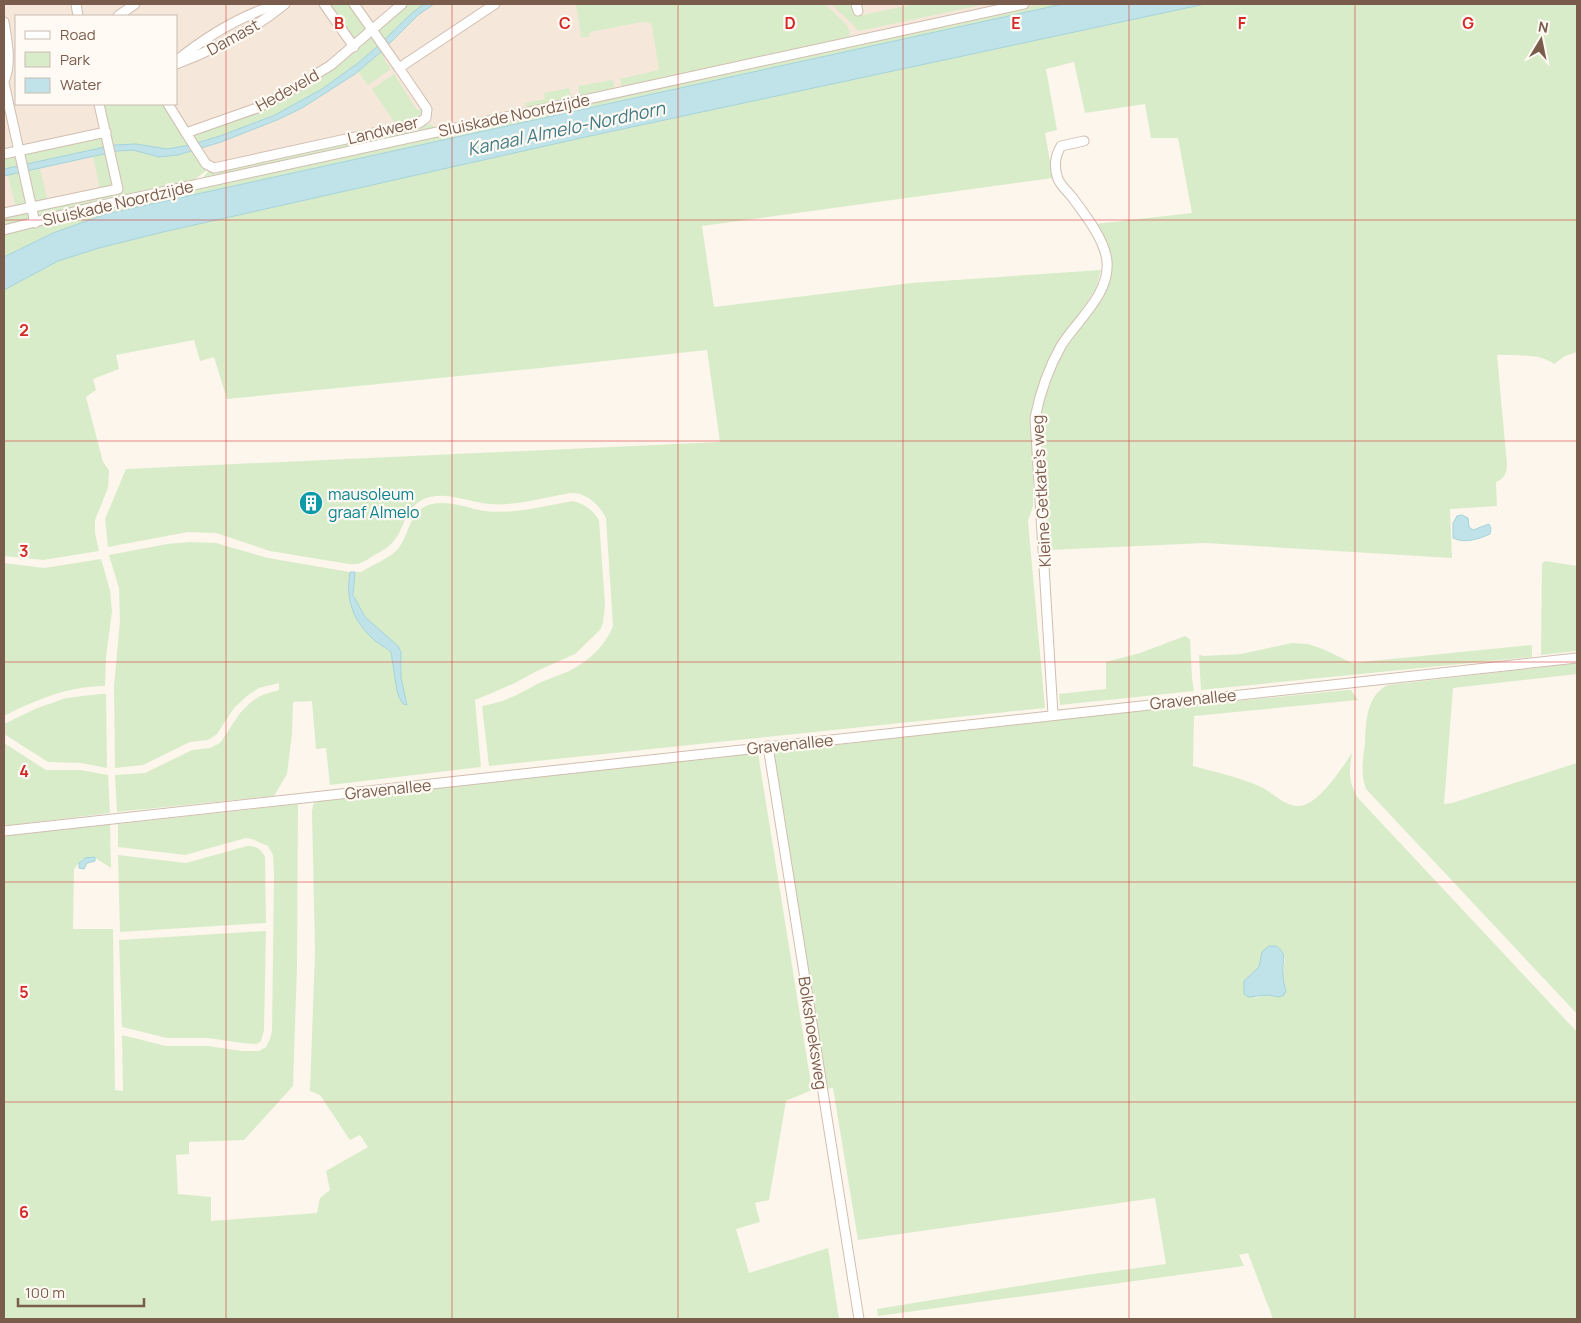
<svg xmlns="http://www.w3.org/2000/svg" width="1581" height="1323" font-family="Manrope,sans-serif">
<rect width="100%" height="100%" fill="#fdf6ec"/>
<!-- residential -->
<path fill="#f5e8da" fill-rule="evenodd" d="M4,4H1049L597,102L346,143L228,170L213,172L209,169L4,215ZM16,16H176V104H16Z"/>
<!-- green -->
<g fill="#d8ecc9" fill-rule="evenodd">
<path d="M329,4H349L365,29L364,31L353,39Z"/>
<path d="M407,4H424L412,13L384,40L378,31Z"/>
<path d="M576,4H825L847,25L850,33L848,40L622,89L620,79L659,70L652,26L650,23L642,22L590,32L589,37H581Z"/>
<path d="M831,4H851L852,9L857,16L915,4H986L859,31Z"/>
<path d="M1040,4H1063L106,214L53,233L4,257V234L38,226L66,217Z"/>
<path d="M1205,4H1577V352L1565,356L1554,364C1539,353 1515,356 1497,355L1507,465C1506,474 1505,478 1496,482L1497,506L1450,509L1452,558L1205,543L1049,550L1043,477L1040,459L1039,424L1042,403L1053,373L1064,351L1101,299L1107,281L1095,224L1192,213L1178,138H1151L1145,104L1085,113L1074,62L1046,69L1057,130L1045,133L1053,178L702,226L714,307L912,283L1101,270L1096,289L1068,330L1046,367L1033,402L1031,416L1033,456V506L1028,521L1045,708L489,766L482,706C503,703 521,693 539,683C552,677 566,674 578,666C593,657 607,642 613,626L606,518C600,506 588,494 574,493C568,493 561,495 555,496C534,500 511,506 490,504C469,503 443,489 422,500C403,510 405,530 392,543C387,549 379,552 373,556C364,562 359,565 349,564L270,551L216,533L188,532L108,547L105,519L126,469L720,442L707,350L531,369L227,399L214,357L200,361L194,340L116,355L119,369L93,379L96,390L86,397L103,462L109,470L108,488L95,520V533L99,551L43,560L4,556V290L58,261L99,248L163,232L590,136Z"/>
<path d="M371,38L374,39L378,46L375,50C357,63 341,77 322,89C283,114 240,130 195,143L191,134C218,125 245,116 271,105C307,89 341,65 371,38Z"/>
<path d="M382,51L385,56L383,58L391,69L368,85L358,72Z"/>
<path d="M394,74L417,110L421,109C424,112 423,115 421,119L386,127L394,122L372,89Z"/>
<path d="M613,80L615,90L580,98L578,86Z"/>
<path d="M569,88L572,101L527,110L525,103L545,99L544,93Z"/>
<path d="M102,104H164L190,145L167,149L136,144L112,145Z"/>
<path d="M431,124L436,128L200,181L210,169L213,172L228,170Z"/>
<path d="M102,136L106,147L23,165V155L25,154Z"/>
<path d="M133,150L159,157L178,155L193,151L208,169L192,182L4,227V215L119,190L113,152Z"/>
<path d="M106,153L114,185L100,190L93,156Z"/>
<path d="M14,156L18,166L4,169V158Z"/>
<path d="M40,168L48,202L36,203L34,201L28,170Z"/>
<path d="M19,172L26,198L25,205L16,209L8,175Z"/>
<path d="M573,501C584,504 593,510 599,520L605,605L603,623L600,630L575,654L537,671L513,684L475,700L481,767L330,785L326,748L316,749L312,701L293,702L292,734L287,774L274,796L117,812L115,775L145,773L192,750L210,748L220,743L240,713L251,702L262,695L279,690V683L259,688L247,696L234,708L217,734L208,740L190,742L143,765L115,768L114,686L120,621L119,588L109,555L167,544L190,542L216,543L268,558L350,572L348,583L359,624L378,643L391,652L399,697L407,702C403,693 401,685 401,675C401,671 403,664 401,660C391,622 345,627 355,572H361C372,565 388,559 397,550C409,537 408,515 426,506C442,499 463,506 479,510C509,516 543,506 573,501Z"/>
<path d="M101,559L110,590L112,611L106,657L105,686C68,686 36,700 4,716V563L44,568Z"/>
<path d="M1545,561L1577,566V651L1541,655L1542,564Z"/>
<path d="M1185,636L1190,639L1192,678L1194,691L1060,705L1059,694L1106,689V662L1140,653Z"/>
<path d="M1292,643L1308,644L1323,649L1352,663L1532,645V657L1201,690L1199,655L1204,656L1241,654Z"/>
<path d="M1577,663V674L1453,688L1444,804L1452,803L1577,763V1014L1366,789C1360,773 1363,760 1365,743C1366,723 1366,695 1388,685Z"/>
<path d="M1347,690H1351L1358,700L1194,716L1193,766C1215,772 1238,777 1259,786C1271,791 1282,804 1296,806C1316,809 1342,768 1352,753C1349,773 1348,780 1358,798L1577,1032V1319H1273L1248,1253L1239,1255L1244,1266L878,1316L877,1309L1086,1275L1166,1264L1155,1198L858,1240L833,1088L826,1089L775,762V752L1050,720ZM1285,958L1283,975L1286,990L1279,997L1269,995L1255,998C1256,963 1252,969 1285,958Z"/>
<path d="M100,694H106L107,768L81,763L48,762L4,734V724L35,709L66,698Z"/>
<path d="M4,743L46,770H80L108,775L110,813L4,826Z"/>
<path d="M758,753L812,1090L786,1101L769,1200L755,1203L760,1222L736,1229L749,1273L828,1248L839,1319H4V836L110,824L111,868L94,857L82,859L74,869L73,929H113L115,1090L123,1091L122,1035L166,1046H208L242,1051H259L266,1047L270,1039L272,1031L274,875L273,855L268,846L252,839L246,838L185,855L118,847V824L298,804L297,966L293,1086L244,1140L189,1142V1154L176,1155L178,1194L211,1197V1221L317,1213L320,1198L330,1190L326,1171L368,1147L360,1135L350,1140L320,1095L310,1091L315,951L312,812L313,805L316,801Z"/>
<path d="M247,846C256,846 261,849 265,857L266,923L120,932L118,855L186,863Z"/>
<path d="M266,931L264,1030L261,1041L257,1044L242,1043L208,1038H167L122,1027L119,940Z"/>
</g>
<!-- water -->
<g fill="#bfe3e8" stroke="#a5d3da">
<path d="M424,4H434L418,15L387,46L384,40L412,13Z"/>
<path d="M1063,4H1205L590,136L163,232L99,248L58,261L4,290V257L53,233L106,214Z"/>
<path d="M378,46L382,51L355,74L302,108L277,120L221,142L178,155L159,157L133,150L117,151L4,176V169L114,145L136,144L167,149L190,145L220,136L275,115L322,89L358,63Z"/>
<path d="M1462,515L1468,518L1469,527L1473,530L1489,524L1491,528L1490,534C1479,539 1464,544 1453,538V523L1457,516Z"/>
<path d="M350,572H355L353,595L365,617L398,646L401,652V678L407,705L403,704L399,697L397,691L391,652C387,648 382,646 378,643C354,624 345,601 350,572Z"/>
<path d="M95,857V861L87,863L84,869L79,868V863L85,858Z"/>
<path d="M1269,946H1276C1288,954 1282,961 1283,973C1283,979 1284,985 1286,990L1284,995L1279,997L1269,995L1248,997L1244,994V981L1259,967L1262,952Z"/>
</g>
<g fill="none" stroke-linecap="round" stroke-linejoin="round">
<!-- minor casing -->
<g stroke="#d1beb0" stroke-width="11">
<g id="minor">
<path d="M76,4L78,16"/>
<path d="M324,4L354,47"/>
<path d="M354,4L399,68"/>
<path d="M856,4L858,11"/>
<path d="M118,16L135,4"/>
<path d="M4,22C7,39 12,65 4,81"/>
<path d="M176,61C207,36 241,15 279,4"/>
<path d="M176,64C216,49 252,31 285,4"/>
<path d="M4,83L35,223"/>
<path d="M168,104L186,133L257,108L288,92L331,65L402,4"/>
<path d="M186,133L206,164L214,168L419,123L426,118L427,109L399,68L495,4"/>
<path d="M4,154L106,132"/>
<path d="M4,213L118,189L99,104"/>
<path d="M4,230L93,207L1024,4"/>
<path d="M1053,714L1035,418C1040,393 1048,369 1061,346C1077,320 1110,295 1107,261C1104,238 1085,215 1072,197C1068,192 1061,186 1058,179C1054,168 1055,156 1061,146L1084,141"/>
<path d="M768,746L859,1319"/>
<path d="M4,831L1577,658"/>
</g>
</g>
<!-- minor -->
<use href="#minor" stroke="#fff" stroke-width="9"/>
</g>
<!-- grid -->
<path fill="none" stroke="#d62828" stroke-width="1" stroke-opacity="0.55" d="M226,4V1319M452,4V1319M678,4V1319M903,4V1319M1129,4V1319M1355,4V1319M4,220H1577M4,441H1577M4,662H1577M4,882H1577M4,1102H1577"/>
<!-- icons -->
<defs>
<g id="building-disc" transform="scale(1.25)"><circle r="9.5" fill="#0f9aa8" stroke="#fffaf3"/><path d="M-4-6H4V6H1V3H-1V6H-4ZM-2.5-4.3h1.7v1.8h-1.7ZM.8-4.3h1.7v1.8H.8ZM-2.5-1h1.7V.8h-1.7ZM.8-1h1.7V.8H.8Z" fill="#fff"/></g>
</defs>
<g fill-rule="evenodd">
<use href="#building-disc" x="311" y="503"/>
</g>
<g text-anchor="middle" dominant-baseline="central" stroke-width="4.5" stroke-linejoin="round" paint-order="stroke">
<!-- street labels -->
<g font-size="16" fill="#7a5c4d" stroke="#fffaf3">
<text transform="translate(233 37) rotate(-29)">Damast</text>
<text transform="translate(287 90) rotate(-29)">Hedeveld</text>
<text transform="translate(514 115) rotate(-12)">Sluiskade Noordzijde</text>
<text transform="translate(383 130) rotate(-14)">Landweer</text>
<text transform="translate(118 203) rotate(-13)">Sluiskade Noordzijde</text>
<text transform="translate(1041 491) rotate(-93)">Kleine Getkate's weg</text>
<text transform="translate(1193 699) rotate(-6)">Gravenallee</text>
<text transform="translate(790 744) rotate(-6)">Gravenallee</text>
<text transform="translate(388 789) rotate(-6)">Gravenallee</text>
<text transform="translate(813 1033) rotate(81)">Bolkshoeksweg</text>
</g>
<!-- culture labels -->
<g font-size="16" fill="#0d838f" stroke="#fffaf3" text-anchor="start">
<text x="328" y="494">mausoleum<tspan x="328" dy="18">graaf Almelo</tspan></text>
</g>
<!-- water labels -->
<g font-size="18" font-style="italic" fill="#437c86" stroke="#fffaf3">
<text transform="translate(566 128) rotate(-12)">Kanaal Almelo-Nordhorn</text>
</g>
</g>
<g font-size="16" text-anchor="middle" font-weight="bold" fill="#d62828" stroke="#fffaf3" stroke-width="4.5" stroke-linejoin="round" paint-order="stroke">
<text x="339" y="29">B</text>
<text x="565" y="29">C</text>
<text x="790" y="29">D</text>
<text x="1016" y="29">E</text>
<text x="1242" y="29">F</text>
<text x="1468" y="29">G</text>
<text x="24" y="336">2</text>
<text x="24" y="557">3</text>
<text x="24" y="777">4</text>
<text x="24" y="998">5</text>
<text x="24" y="1218">6</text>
</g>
<!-- border -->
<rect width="1581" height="1323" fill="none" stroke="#7a5c4d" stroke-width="10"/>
<!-- legend -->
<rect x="15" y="15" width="162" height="90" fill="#fffaf3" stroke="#cabbb1"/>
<rect x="25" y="31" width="25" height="8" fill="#ffffff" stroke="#cabbb1"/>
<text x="60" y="40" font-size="15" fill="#7a5c4d">Road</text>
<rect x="25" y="52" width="25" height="15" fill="#d8ecc9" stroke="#cabbb1"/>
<text x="60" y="65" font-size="15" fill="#7a5c4d">Park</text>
<rect x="25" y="78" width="25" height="15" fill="#bfe3e8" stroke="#cabbb1"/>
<text x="60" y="90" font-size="15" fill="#7a5c4d">Water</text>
<!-- north arrow -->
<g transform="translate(1541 40) rotate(10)" stroke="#fffaf3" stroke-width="4" paint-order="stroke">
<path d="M0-4L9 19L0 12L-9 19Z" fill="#7a5c4d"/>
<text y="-8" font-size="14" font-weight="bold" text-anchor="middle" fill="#7a5c4d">N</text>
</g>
<!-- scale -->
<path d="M18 1298v8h126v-8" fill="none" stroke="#7a5c4d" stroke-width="2.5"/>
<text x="25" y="1298" font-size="15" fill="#7a5c4d" stroke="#fffaf3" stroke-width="4" paint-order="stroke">100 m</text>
</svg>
